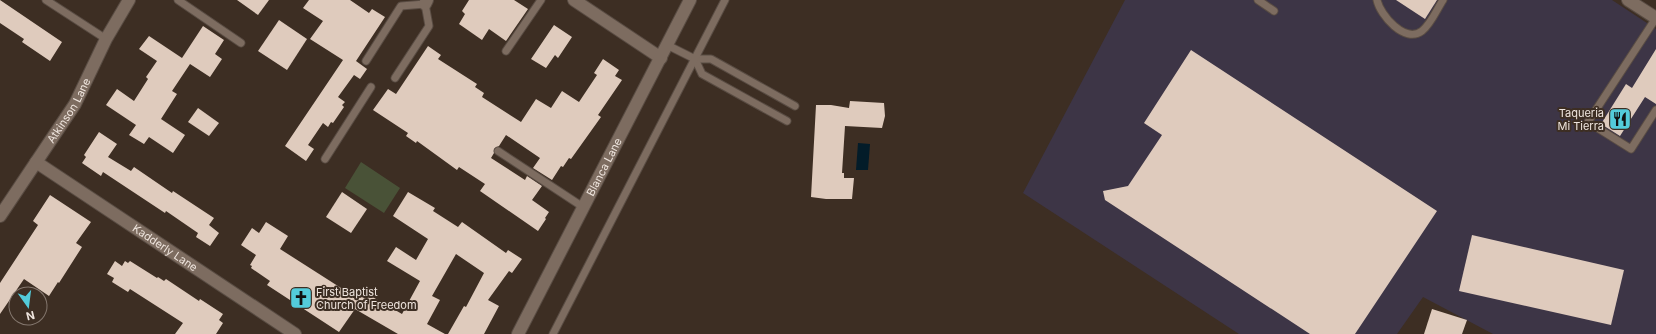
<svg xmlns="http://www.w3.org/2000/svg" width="1656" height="334" font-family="Inter,sans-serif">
<rect width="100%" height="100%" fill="#3d2e23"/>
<!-- commercial -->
<path fill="#3d3546" d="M1125,0H1612L1656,29V334H1493L1423,297L1397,334H1239L1023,193Z"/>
<!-- green -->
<path fill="#495237" d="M361,162L400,188L384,213L345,188Z"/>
<!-- water -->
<path fill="#031c29" d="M858,143L870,144L868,170H856Z"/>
<!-- building -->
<g fill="#dfcbbd">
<path d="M0,0L62,42L50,61L22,42L24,39L0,23Z"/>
<path d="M237,0H269L258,15Z"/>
<path d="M309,0H350L369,13L372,9L385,17L356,61L367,69L360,79L354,75L338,97L345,102L342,105L344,107L333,123L331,122L328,127L323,123L308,145L314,149L306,161L285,146L343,60L310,39L323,21L303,8Z"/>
<path d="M469,0H514L528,9L506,41L489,29L482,40L459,24L465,14L462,11Z"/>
<path d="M1396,0H1437L1425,19Z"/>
<path d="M279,20L307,39L287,70L258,51Z"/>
<path d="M554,25L572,37L558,58L555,55L546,68L531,59Z"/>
<path d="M203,26L224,40L215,54L222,59L210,77L190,64L172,91L177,94L161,119L185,135L173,153L149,137L144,144L129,135L136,125L106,105L117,89L134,101L148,79L146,77L157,61L139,49L149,36L182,58Z"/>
<path d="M428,46L441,55L438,59L477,84L475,87L484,93L482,97L521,122L536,99L551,108L562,91L579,102L597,75L594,73L603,59L619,70L615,76L622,80L598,115L601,117L571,159L569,158L563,167L561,166L552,180L533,168L540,158L506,135L499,146L494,149V153L491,158L525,180L527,176L542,186L532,200L549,212L545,218L546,219L538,231L480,191L485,184L459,167L457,170L417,141L416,143L406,136L408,133L373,110L388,89L396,94Z"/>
<path d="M1656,49V104L1645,97L1620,136L1601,124L1626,84L1632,88Z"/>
<path d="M1191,50L1437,211L1355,334H1310L1105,200L1103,191L1128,186L1162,135L1144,123Z"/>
<path d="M850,101L884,103L885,116L882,128L845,126L842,173H844V178H854L852,199H826L811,197L816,105H831L849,108Z"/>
<path d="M198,108L219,123L209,136L188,122Z"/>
<path d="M99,132L117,144L108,157L131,171L134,167L172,193L173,191L214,218L209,225L219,233L210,246L196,237L198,233L166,211L165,213L103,172L101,176L82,163L86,157L84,155Z"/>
<path d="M342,192L367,209L351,233L326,217Z"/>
<path d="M408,192L435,208L433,211L458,227L462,222L506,253L508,250L522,259L512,273L509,271L488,300L499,306L484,334H448L464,306L466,307L484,273L456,254L432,296L440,300L427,324L445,334H398L355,309L339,332L267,285L270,281L251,268L252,266L250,265L256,255L241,245L252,228L259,233L266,222L288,236L280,249L352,295L357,288L402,314L420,281L387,261L396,247L416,260L428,239L393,216Z"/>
<path d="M50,195L91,222L76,243L82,247L59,283L58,282L49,296L24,279L0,314V283L38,225L33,221Z"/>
<path d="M1472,235L1624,270L1611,325L1459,291Z"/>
<path d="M115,261L122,266L125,261L128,263L130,261L157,278L158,277L164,281L166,279L199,301L200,299L223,314L219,320L223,323L216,334H175L183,323L130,289L128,292L112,282L114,278L107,274Z"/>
<path d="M1432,309L1467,320L1462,334H1424Z"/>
</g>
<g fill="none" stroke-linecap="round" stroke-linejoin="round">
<!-- lane casing -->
<g stroke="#594c43" stroke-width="9">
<g id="lane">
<path d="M46,0L106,39"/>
<path d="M178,0L241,43"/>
<path d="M1258,0L1274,11"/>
<path d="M1377,0C1380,15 1405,44 1422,31C1431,24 1437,9 1443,0"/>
<path d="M1656,18L1588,122L1631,149L1656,110"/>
<path d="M667,45L695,59H711L795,106"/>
<path d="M506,51L541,0"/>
<path d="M695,59L702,74L787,121"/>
<path d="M366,61L401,6L425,4L429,26L395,78"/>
<path d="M498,151L583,207"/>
<path d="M325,159L371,87"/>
<path d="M553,334L725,0"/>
</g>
</g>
<!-- street casing -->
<g stroke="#594c43" stroke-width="14">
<g id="street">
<path d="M574,0L661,58"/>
<path d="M425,4L427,0"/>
<path id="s1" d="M36,162L295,334"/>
<path id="s2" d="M0,216L75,104L106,39L129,0"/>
<path id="s3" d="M518,334L690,0"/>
</g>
</g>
<!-- secondary casing -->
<g stroke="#594c43" stroke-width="14">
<path id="secondary" d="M1628,0L1656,18"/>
</g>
<!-- lane -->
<use href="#lane" stroke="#7d6c60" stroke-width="7"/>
<!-- street -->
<use href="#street" stroke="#7d6c60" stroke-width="12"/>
<!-- secondary -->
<use href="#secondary" stroke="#7d6c60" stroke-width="12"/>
</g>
<!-- icons -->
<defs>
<g id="restaurant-square" transform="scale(1.15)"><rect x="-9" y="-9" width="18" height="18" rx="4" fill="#53cbda" stroke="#3d2e23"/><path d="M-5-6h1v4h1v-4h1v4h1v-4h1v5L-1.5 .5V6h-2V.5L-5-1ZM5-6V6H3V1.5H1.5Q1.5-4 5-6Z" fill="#111"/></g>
<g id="church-square" transform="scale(1.15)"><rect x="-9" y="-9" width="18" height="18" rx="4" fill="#53cbda" stroke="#3d2e23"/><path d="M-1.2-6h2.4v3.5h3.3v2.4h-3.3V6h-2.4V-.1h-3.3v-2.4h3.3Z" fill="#111"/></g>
</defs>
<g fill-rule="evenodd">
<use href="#restaurant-square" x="1620" y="119"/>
<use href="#church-square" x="301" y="298"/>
</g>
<g text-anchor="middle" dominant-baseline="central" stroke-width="4" stroke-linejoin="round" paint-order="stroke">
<!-- street labels -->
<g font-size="11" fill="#efe5de" stroke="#3d2e23">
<text stroke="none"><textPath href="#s2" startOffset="126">Atkinson Lane</textPath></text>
<text stroke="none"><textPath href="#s3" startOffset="188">Blanca Lane</textPath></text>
<text stroke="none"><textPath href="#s1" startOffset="155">Kadderly Lane</textPath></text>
</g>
<!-- poi labels -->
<g font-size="11" fill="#efe5de" stroke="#3d2e23" text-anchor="end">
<text x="1604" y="113">Taqueria<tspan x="1604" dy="13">Mi Tierra</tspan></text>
<text x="316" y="292" text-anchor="start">First Baptist<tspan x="316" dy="13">Church of Freedom</tspan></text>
</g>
</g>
<!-- north arrow -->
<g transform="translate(28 306) rotate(166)"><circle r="19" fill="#3d2e23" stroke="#84776e"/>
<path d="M0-3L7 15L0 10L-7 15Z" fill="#53cbda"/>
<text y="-6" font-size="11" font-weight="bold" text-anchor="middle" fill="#efe5de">N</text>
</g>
</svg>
